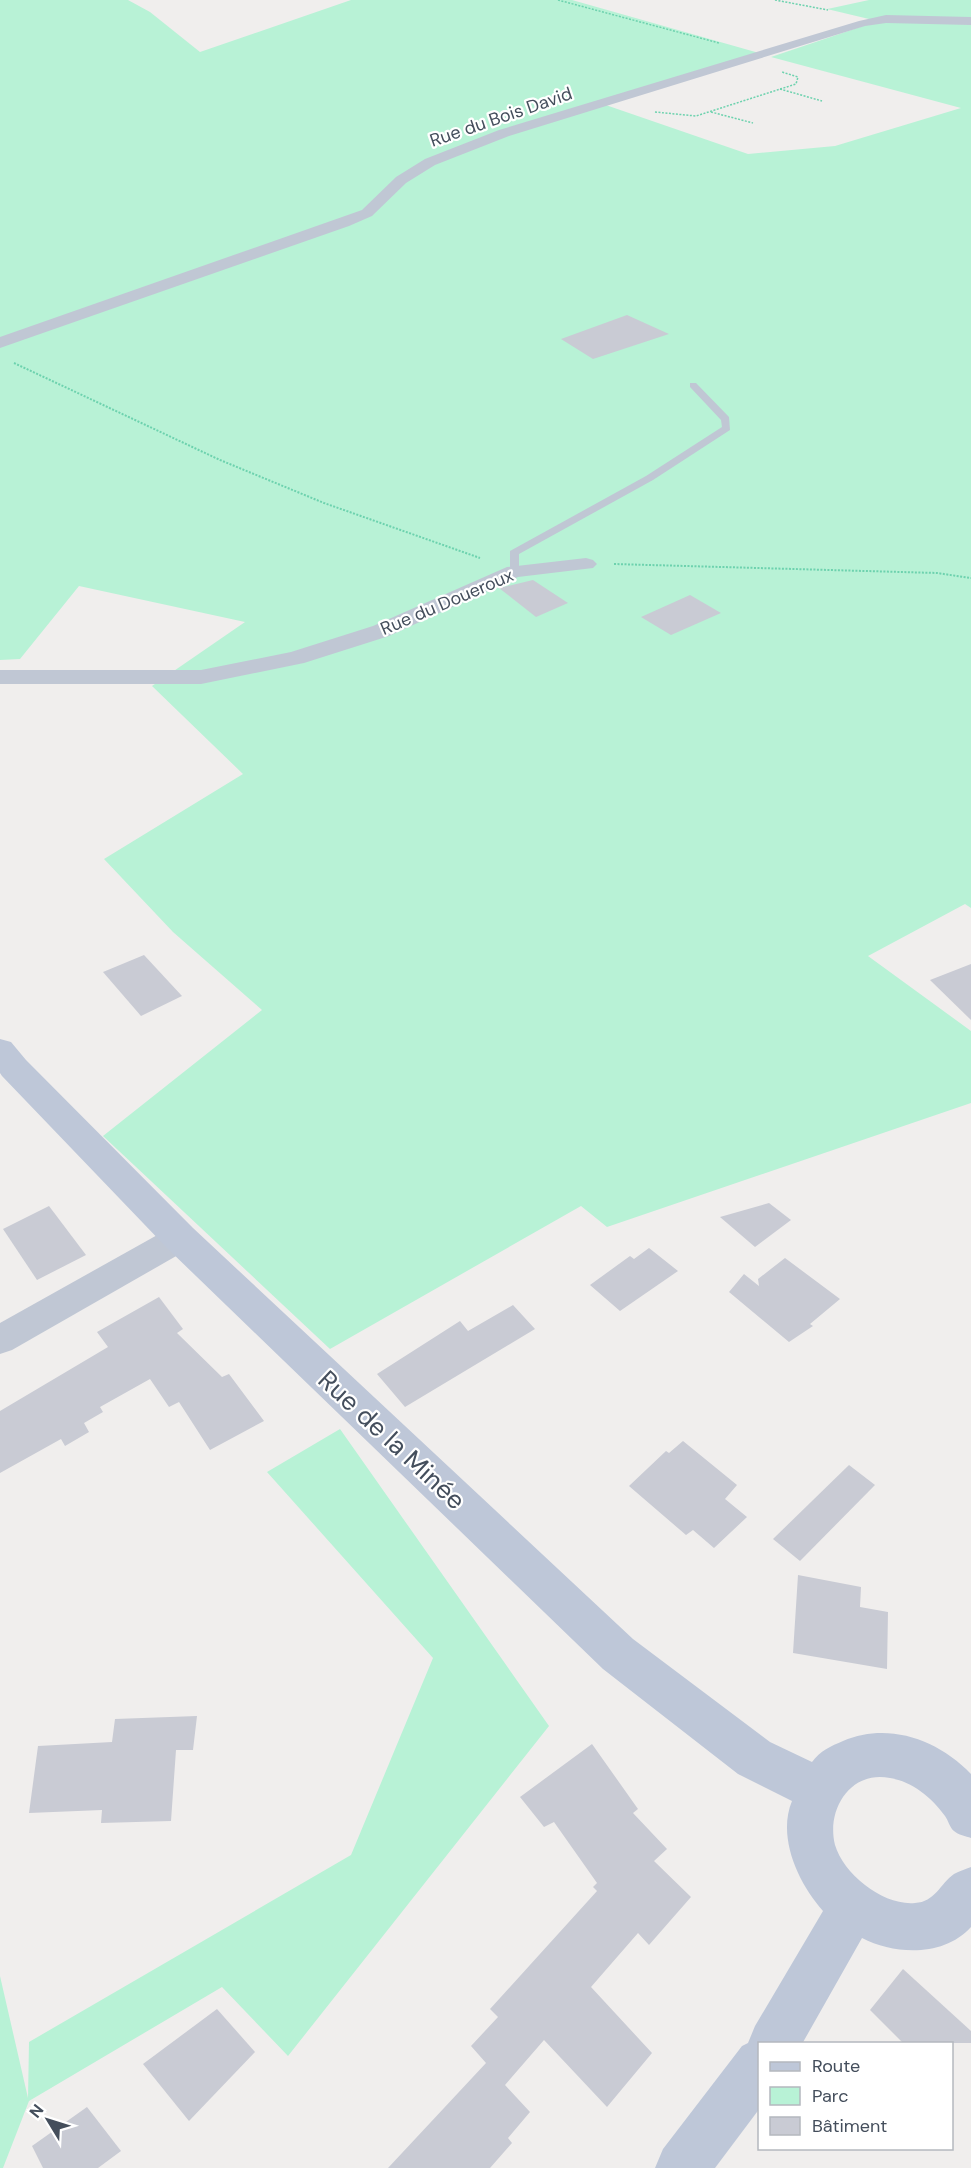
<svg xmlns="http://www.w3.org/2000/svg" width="971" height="2168" font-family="'DM Sans',sans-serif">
<rect width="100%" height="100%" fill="#f0eeed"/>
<!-- green -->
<g fill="#b8f2d6">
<path d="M0,0H128L150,12L200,52L351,0H572L759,53L597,102L748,154L835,146L961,108L771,57L869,24V19L827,9L832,8L869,0H971V908L965,904L868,956L971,1031V1103L607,1227L581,1206L330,1349L103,1136L262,1010L173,932L104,859L243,774L152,686L245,622L79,586L20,659L0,660Z"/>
<path d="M340,1429L549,1726L288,2056L222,1987L29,2101L3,2168H0V1976L28,2098L29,2042L351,1855L433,1658L267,1472Z"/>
</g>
<!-- building -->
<g fill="#c9cbd4">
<path d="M627,315L669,334L593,359L561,339Z"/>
<path d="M533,580L568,603L536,617L499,588Z"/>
<path d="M690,595L721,613L671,635L641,617Z"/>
<path d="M144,955L182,996L141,1016L103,972Z"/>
<path d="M971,964V1020L930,980Z"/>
<path d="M769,1203L791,1220L755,1247L720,1217Z"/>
<path d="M49,1206L86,1255L37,1280L3,1229Z"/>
<path d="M649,1248L678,1271L620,1311L590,1285L630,1256L634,1259Z"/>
<path d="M785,1258L840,1299L810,1324L813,1326L789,1342L729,1292L744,1274L759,1286L758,1279Z"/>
<path d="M159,1297L183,1329L177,1333L222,1377L229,1374L264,1421L210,1450L179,1402L169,1407L150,1379L100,1407L103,1412L84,1423L89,1432L65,1446L61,1439L0,1473V1411L108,1347L97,1332Z"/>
<path d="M513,1305L535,1329L405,1407L377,1374L460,1321L468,1331Z"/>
<path d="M683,1441L737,1485L725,1499L747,1517L714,1548L693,1530L686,1535L629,1486L666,1451L669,1453Z"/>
<path d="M849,1465L875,1485L800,1561L773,1539Z"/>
<path d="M798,1575L861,1587L860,1607L888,1612L887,1669L793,1653Z"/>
<path d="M197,1716L193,1750H176L171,1821L101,1823L102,1810L29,1813L38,1746L112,1742L115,1719Z"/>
<path d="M592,1744L638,1809L633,1813L667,1849L654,1861L691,1897L649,1945L638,1933L591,1987L652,2053L607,2107L544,2040L505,2085L530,2112L508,2138L512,2143L490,2168H388L486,2063L471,2046L498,2017L490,2009L597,1891L593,1887L597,1883L554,1822L544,1827L520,1797Z"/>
<path d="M903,1969L971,2031V2043H903L870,2010Z"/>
<path d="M217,2009L255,2052L189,2121L143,2064Z"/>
<path d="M87,2107L121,2151L98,2168H43L32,2146Z"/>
</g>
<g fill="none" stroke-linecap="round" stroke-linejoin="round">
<!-- path-far1 -->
<g stroke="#6dd2ae" stroke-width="1.5" stroke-dasharray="2 1.5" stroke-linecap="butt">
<path d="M558,0L719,43"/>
<path d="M775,0L828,10"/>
<path d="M780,89L822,101"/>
<path d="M655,112L696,116L796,84L798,77L782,72"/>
<path d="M711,112L753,123"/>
</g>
<!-- path -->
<g stroke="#6dd2ae" stroke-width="2" stroke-dasharray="2 1.5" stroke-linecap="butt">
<path d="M14,363L220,460L324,503L480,558"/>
<path d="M614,564L937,573L971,578"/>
</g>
<!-- lane -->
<path fill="#c0c7d4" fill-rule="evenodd" d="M690,383H696L729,417L730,430L653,480L519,554V571L510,573V551L646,476L722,427L721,420L690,387Z"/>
<!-- street -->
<g fill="#c0c7d4" fill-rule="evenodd">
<path d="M886,15L971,17V25L886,23L865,26L509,136L435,165L406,183L372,216L349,226L0,348V337L362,210L396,177L425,159L499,130L859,21Z"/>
<path d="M586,558L593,560L597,564L593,568L518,577L389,636L304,663L201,684H0V670H201L291,652L373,626L507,567Z"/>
<path d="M180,1225L192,1229L196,1238L192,1247L12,1350L0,1354V1323L168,1229Z"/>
</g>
<!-- secondary -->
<path fill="#bec7d8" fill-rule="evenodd" d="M0,1039L11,1042L26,1060L193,1228L633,1639L770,1742L812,1762C820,1751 831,1746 843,1741C888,1722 937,1739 971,1774V1838C966,1836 958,1835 954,1831C950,1828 948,1820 945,1816C931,1797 913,1782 890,1778C851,1770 826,1809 835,1845C844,1875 884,1906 915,1903C935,1902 940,1884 954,1874C959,1871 966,1869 971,1867V1927C944,1957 895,1955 862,1938L802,2044H760V2108L715,2168H655L663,2149L742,2046L748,2043L755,2026L823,1911C798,1883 777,1837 792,1801L738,1774L603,1669L167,1248L2,1076L0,1073Z"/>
</g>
<g text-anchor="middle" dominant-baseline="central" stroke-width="4.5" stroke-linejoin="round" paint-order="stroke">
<!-- far-street labels -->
<g font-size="18" fill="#444e5c" stroke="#fff">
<text transform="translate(501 117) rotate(-19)">Rue du Bois David</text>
<text transform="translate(447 602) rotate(-23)">Rue du Doueroux</text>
</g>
<!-- near-street labels -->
<g font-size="26" fill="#444e5c" stroke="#fff">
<text transform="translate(392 1440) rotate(43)">Rue de la Minée</text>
</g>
</g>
<!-- legend -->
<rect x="758" y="2042" width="195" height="108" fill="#ffffff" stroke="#b4b8be" stroke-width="1.5"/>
<rect x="770" y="2062" width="30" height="9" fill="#bec7d8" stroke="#b4b8be" stroke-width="1.5"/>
<text x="812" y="2072" font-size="18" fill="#444e5c">Route</text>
<rect x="770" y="2087" width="30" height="18" fill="#b8f2d6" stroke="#b4b8be" stroke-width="1.5"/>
<text x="812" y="2102" font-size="18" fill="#444e5c">Parc</text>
<rect x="770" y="2117" width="30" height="18" fill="#c9cbd4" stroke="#b4b8be" stroke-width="1.5"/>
<text x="812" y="2132" font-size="18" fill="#444e5c">Bâtiment</text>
<!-- north arrow -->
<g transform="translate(48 2120) rotate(308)" stroke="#ffffff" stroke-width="4.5" paint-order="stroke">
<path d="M0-4.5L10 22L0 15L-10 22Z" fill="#444e5c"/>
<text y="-9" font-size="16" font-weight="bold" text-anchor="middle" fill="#444e5c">N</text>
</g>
</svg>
